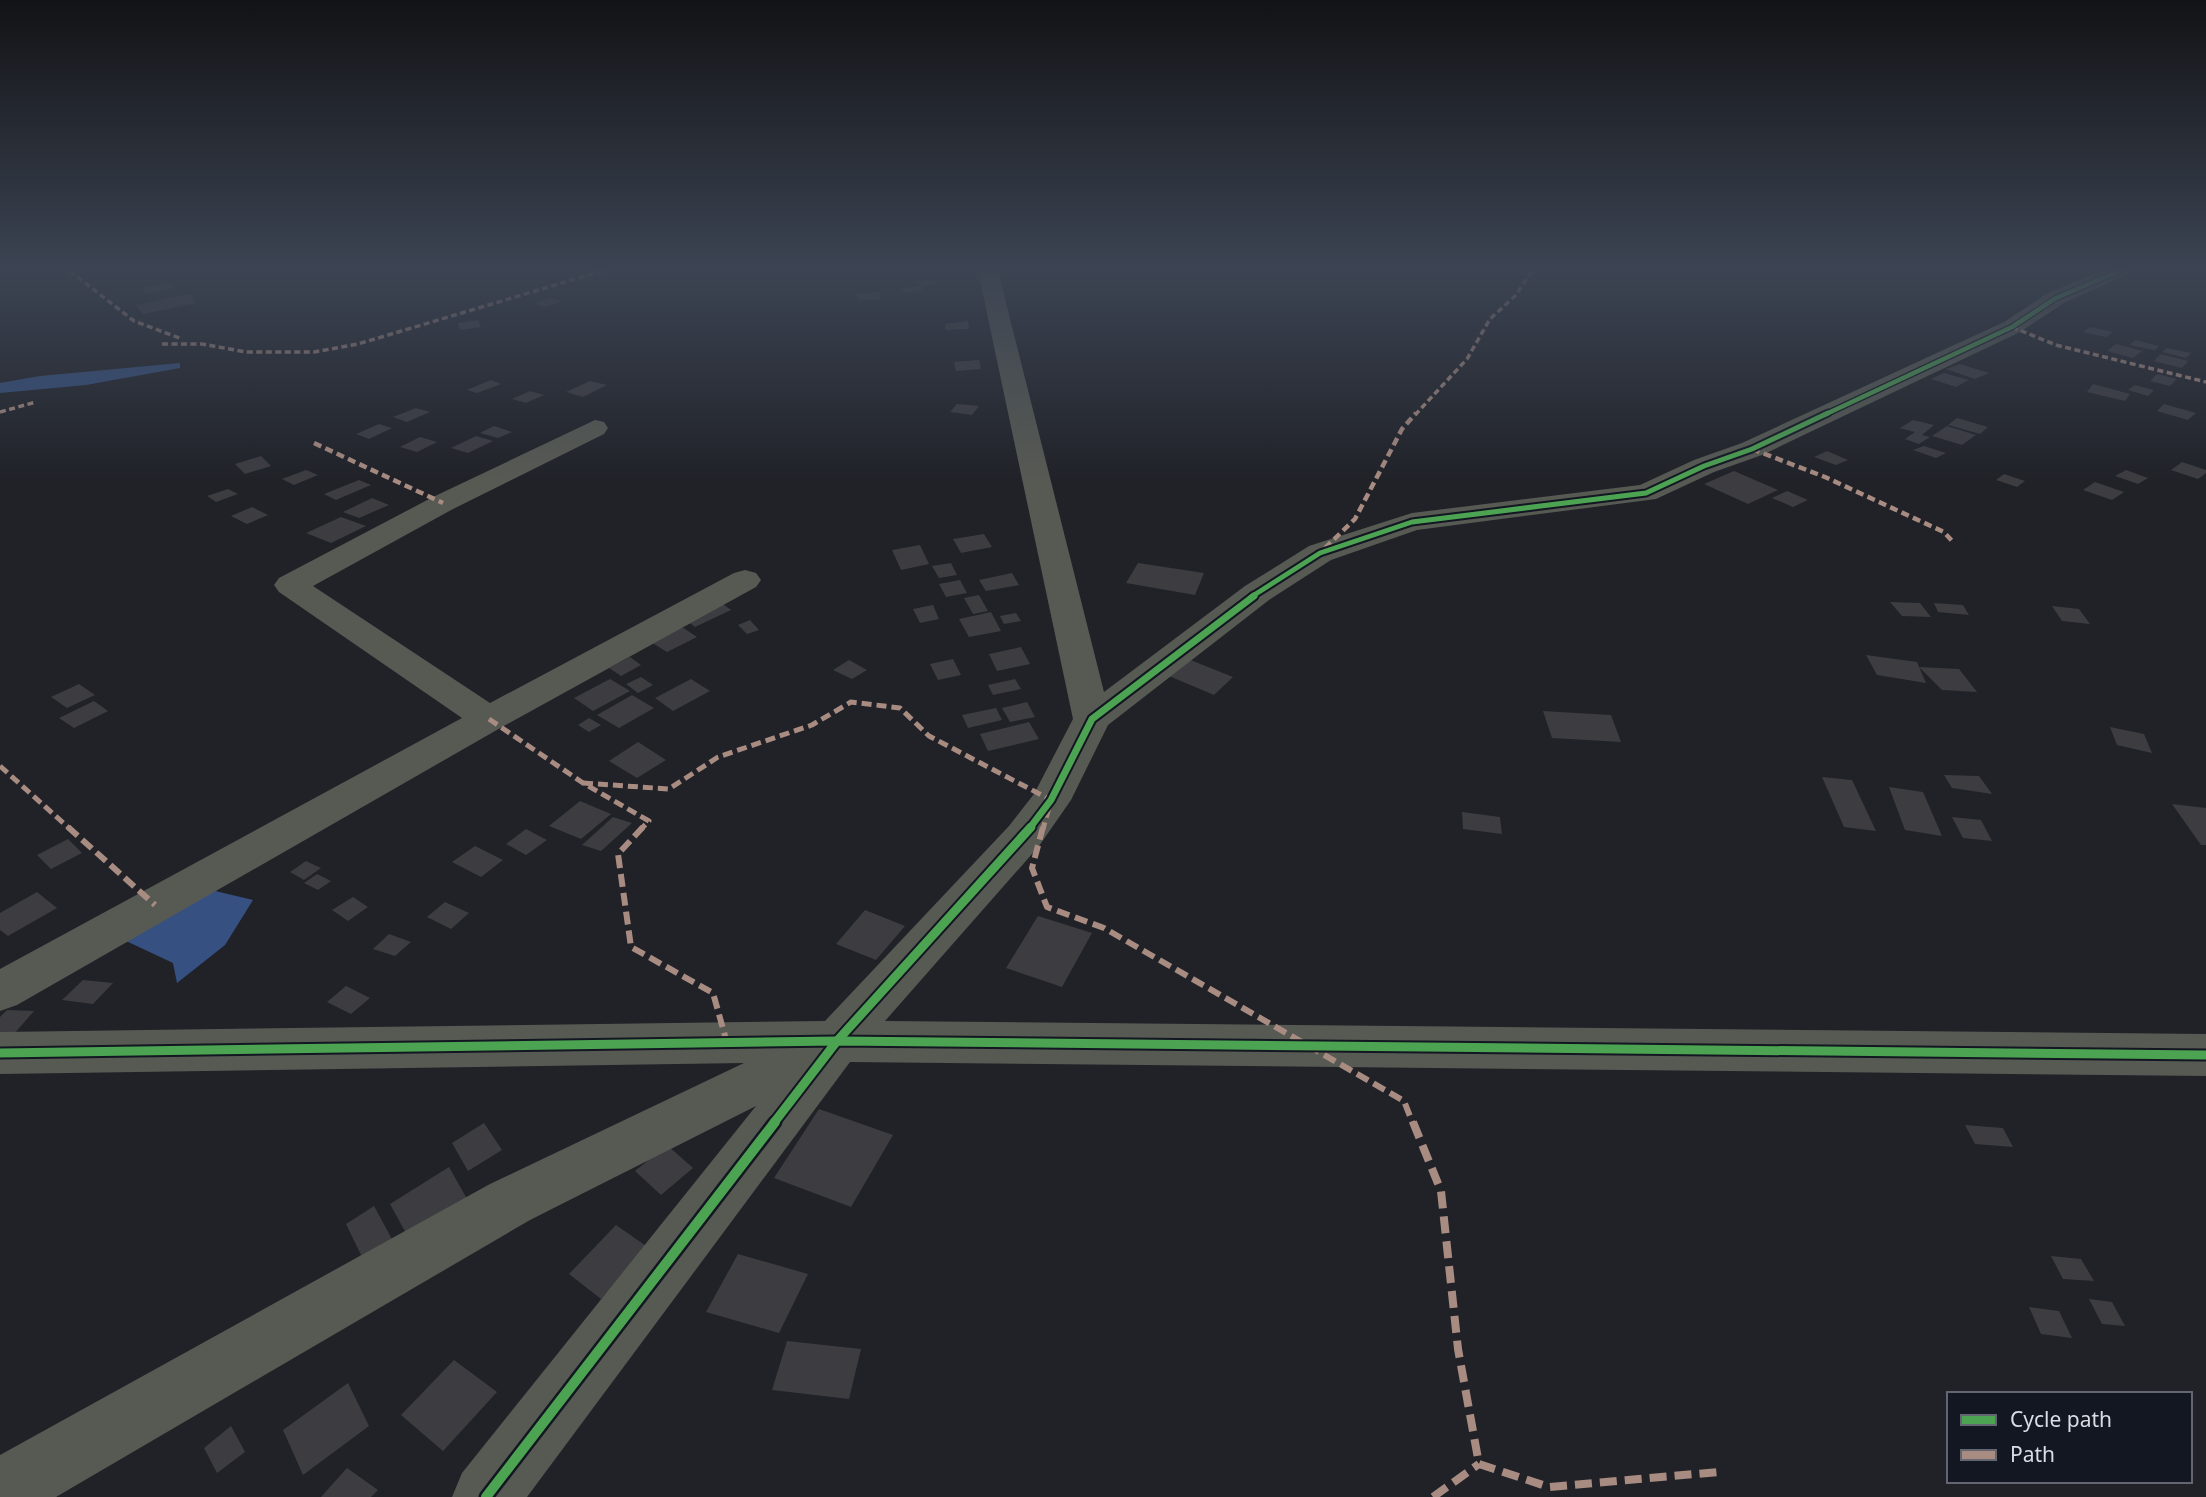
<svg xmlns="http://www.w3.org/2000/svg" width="2206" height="1497" font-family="'Noto Sans',sans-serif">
<rect width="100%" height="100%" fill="#202228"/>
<!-- water -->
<g fill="#365181">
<path d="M180,363V368L86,385L0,393V383L40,376Z"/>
<path d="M211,890L253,900L225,945L177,983L173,963L124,940Z"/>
</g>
<!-- building -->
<g fill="#3c3c41">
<path d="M933,279L937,284L920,286L924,290L905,293L900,288L920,286L917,282Z"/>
<path d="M169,283L174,288L147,294L142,288Z"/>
<path d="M879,292L881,299L859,301L856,294Z"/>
<path d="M190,294L197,303L143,314L135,305Z"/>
<path d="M550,298L563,301L546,307L533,304Z"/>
<path d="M478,320L481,327L460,330L458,323Z"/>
<path d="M968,321L969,329L945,330V324Z"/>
<path d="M2090,327L2113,332L2106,337L2083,332Z"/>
<path d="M2135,340L2159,346L2155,350L2130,345Z"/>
<path d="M2116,344L2142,351L2133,358L2107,351Z"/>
<path d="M2167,348L2191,353L2186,358L2162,352Z"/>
<path d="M2160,354L2188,361L2182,368L2154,361Z"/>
<path d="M979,360L981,369L956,371L954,362Z"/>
<path d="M1960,364L1989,373L1975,379L1946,369Z"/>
<path d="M1944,373L1969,380L1956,387L1931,379Z"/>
<path d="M2157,374L2177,379L2170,386L2150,381Z"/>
<path d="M491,380L501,384L477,393L467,390Z"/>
<path d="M590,381L607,385L583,397L566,392Z"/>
<path d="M2093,384L2130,394L2125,401L2087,392Z"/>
<path d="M2135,385L2154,390L2148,396L2128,390Z"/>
<path d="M530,391L544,395L526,403L512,399Z"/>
<path d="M957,404L979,406L972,415L950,412Z"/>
<path d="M2164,404L2196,413L2188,420L2157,411Z"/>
<path d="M416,408L430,412L407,422L393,417Z"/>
<path d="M1957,418L1988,427L1980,434L1948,425Z"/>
<path d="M1913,420L1934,425L1922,435L1930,437L1919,444L1905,439L1915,432L1900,428Z"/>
<path d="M379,424L392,428L369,439L356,434Z"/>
<path d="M494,426L512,432L498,438L480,433Z"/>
<path d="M1947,426L1976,435L1962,445L1932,436Z"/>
<path d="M476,436L493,441L468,453L451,448Z"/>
<path d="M420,437L437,442L417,452L400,447Z"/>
<path d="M1924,446L1946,453L1936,458L1913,450Z"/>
<path d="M1827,451L1848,460L1836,465L1814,457Z"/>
<path d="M261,456L271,466L245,474L235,464Z"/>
<path d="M2182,462L2206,470V473L2198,479L2171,470Z"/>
<path d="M306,470L318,475L294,485L282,479Z"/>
<path d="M2126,470L2148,478L2138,484L2115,476Z"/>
<path d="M1734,471L1778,490L1748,504L1704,484Z"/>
<path d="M2004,474L2025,481L2017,487L1996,480Z"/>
<path d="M359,480L371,485L336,500L324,494Z"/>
<path d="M2095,482L2124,492L2112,500L2083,490Z"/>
<path d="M228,489L238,494L216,502L207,496Z"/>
<path d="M1787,491L1808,500L1793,507L1772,498Z"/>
<path d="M372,498L389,505L359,518L343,512Z"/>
<path d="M252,507L268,515L247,524L231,516Z"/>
<path d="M341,517L366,526L331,543L306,533Z"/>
<path d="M984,534L992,547L961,553L953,539Z"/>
<path d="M920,545L929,564L901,570L892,550Z"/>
<path d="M951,563L957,575L939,578L932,566Z"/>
<path d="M1138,563L1204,573L1195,595L1126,583Z"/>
<path d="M1012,573L1019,585L986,591L979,580Z"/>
<path d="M960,580L967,593L946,597L939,584Z"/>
<path d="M979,595L988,611L973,614L964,598Z"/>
<path d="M719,601L731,610L695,627L683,618Z"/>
<path d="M1890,602L1920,603L1931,617L1902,616Z"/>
<path d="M1934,603L1963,605L1969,615L1938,612Z"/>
<path d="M933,605L939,619L920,623L913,609Z"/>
<path d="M2052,606L2079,609L2090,624L2062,621Z"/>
<path d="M991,612L1001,631L969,637L959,619Z"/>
<path d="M1016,613L1021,621L1004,624L1000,616Z"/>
<path d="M750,620L759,630L747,634L738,625Z"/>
<path d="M679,625L697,637L667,652L649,641Z"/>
<path d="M1021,647L1030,664L997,671L989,654Z"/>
<path d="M1866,655L1917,662L1926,683L1877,675Z"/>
<path d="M630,657L641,665L621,676L609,668Z"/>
<path d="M953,659L961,675L938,680L930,664Z"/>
<path d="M1188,659L1233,677L1214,695L1169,676Z"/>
<path d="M849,660L867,670L852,679L833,670Z"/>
<path d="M1919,667L1959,669L1977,692L1942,690Z"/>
<path d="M641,677L653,685L638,693L626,684Z"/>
<path d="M610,679L630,691L593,711L574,698Z"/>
<path d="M691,679L710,691L673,711L655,698Z"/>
<path d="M1015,679L1021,689L993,695L988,685Z"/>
<path d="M79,684L95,695L67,708L51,697Z"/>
<path d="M632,695L654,708L619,728L597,715Z"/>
<path d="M94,701L108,711L74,728L59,718Z"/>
<path d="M1027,702L1035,717L1010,722L1002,708Z"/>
<path d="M996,708L1002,720L968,728L962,715Z"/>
<path d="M1543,711L1611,715L1621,742L1552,738Z"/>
<path d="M589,718L601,725L589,732L578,725Z"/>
<path d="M1029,722L1039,739L988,751L980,734Z"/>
<path d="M2110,727L2144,734L2152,753L2117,745Z"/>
<path d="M638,742L666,760L637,778L609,761Z"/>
<path d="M1944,775L1979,776L1992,794L1952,788Z"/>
<path d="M1822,777L1852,780L1876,831L1844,827Z"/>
<path d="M1889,787L1923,792L1942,836L1905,830Z"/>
<path d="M580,801L611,814L581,839L549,826Z"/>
<path d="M2172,804L2206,808V845H2201Z"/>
<path d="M1462,812L1500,817L1502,834L1463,829Z"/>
<path d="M613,817L632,823L601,851L582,845Z"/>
<path d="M1952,817L1981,820L1992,841L1963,838Z"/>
<path d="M526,829L547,840L526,855L506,844Z"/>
<path d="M68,839L82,853L51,869L37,855Z"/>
<path d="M475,846L503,860L481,877L452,862Z"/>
<path d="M306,861L321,868L304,880L290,872Z"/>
<path d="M317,874L331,881L318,890L304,883Z"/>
<path d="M37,892L57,908L8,936L0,930V913Z"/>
<path d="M353,897L368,907L348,921L332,910Z"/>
<path d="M445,902L469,913L451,929L427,917Z"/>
<path d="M865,910L905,926L876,960L836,944Z"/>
<path d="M1038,916L1092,933L1062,987L1006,968Z"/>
<path d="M389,934L411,942L395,956L373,949Z"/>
<path d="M83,980L113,983L93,1004L62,1000Z"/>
<path d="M346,986L370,998L351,1014L327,1002Z"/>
<path d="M7,1010L34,1011L14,1034L0,1033V1017Z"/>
<path d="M819,1109L893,1135L851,1207L774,1178Z"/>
<path d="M484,1123L502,1150L468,1171L452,1143Z"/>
<path d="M1965,1125L2003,1128L2013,1147L1975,1144Z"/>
<path d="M667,1145L693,1168L661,1195L635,1171Z"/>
<path d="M449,1167L471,1206L412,1244L390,1204Z"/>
<path d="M374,1206L393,1241L363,1259L346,1224Z"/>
<path d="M616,1225L649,1248L601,1299L569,1274Z"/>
<path d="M738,1254L808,1274L779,1333L706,1312Z"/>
<path d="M2051,1256L2081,1259L2094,1281L2063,1279Z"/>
<path d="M2089,1299L2112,1302L2125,1326L2102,1324Z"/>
<path d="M2029,1307L2059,1311L2072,1338L2041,1334Z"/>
<path d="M787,1341L861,1349L849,1399L772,1390Z"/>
<path d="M454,1360L497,1392L443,1451L401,1415Z"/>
<path d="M348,1383L369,1426L303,1475L283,1430Z"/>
<path d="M231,1426L245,1452L217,1473L204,1448Z"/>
<path d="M347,1468L378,1490L371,1497H321Z"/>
</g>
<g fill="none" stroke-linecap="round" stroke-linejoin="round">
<!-- minor -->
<g fill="#575a53" fill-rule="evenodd">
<path d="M978,271H998L1104,692L1245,586L1309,546L1412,513L1640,485L1694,460L1742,443L2004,322L2048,293L2102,271H2129L2126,275L2064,303L2020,332L1762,455L1714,472L1656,499L1417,530L1331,560L1269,600L1108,725L1071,800L1039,846L885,1021L2206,1034V1076L850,1062L527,1497H452L462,1473L756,1106L530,1220L56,1497H0V1455L490,1184L744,1063L0,1074V1032L825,1021L1009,826L1034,794L1073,719Z"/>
<path d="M595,420L604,422L608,428L604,434L453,509L313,586L490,703L734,573L745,570L756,573L761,580L756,587L502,727L17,1005L0,1011V969L462,718L279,592L274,585L279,578L433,497Z"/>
</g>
<!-- quiet-far4 -->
<g stroke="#a88b81" stroke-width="3.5" stroke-dasharray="6 3.5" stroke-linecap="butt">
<path d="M70,271L134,321L182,339"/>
<path d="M2012,327L2056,345L2206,382"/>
<path d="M162,344H202L246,352H314L358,344L602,271"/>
<path d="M0,412L36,402"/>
<path d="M1415,415L1467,359L1490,319L1515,296L1532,271"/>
</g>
<!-- quiet-far3 -->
<g stroke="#a88b81" stroke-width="4.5" stroke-dasharray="8 4.5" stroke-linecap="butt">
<path d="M314,443L443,503"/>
<path d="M1752,449L1825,477L1944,532L1953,542"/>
<path d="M1325,548L1355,519L1402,429L1416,413"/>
</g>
<!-- quiet-far2 -->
<g stroke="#a88b81" stroke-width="5" stroke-dasharray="10 5" stroke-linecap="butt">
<path d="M489,719L583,783L649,821L641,829"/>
<path d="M0,766L70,829"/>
<path d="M583,783L669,789L718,757L812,725L851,702L900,708L929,736L1051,800L1043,829"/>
</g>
<!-- quiet-far1 -->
<g stroke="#a88b81" stroke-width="6" stroke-dasharray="13 6" stroke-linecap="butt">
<path d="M68,827L155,905"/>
<path d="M643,827L618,854L631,947L713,993L727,1043"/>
<path d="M1043,827L1032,868L1047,907L1104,928L1404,1101L1413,1124"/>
</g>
<!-- quiet -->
<g stroke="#a88b81" stroke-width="8" stroke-dasharray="17 8" stroke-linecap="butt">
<path d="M1413,1122L1441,1191L1458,1349L1479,1464L1549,1487L1718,1472"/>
<path d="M1433,1497L1479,1464"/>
</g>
<!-- cycleway-far4 casing -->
<g stroke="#131722" stroke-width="7">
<path id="cycleway-far4" d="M1824,415L2012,327L2056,298L2119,271"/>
</g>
<!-- cycleway-far3 casing -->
<g stroke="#131722" stroke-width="9">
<path id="cycleway-far3" d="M1251,597L1320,553L1412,522L1646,493L1704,466L1752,449L1828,413"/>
</g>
<!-- cycleway-far2 casing -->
<g stroke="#131722" stroke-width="11">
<path id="cycleway-far2" d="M1029,829L1051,800L1092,719L1254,596"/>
</g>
<!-- cycleway-far1 casing -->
<g stroke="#131722" stroke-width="13">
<g id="cycleway-far1">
<path d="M0,1053L837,1041L2206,1055"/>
<path d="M773,1124L837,1041L1031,827"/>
</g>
</g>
<!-- cycleway casing -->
<g stroke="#131722" stroke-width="15">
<path id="cycleway" d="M486,1497L775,1122"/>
</g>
<!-- cycleway-far4 -->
<use href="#cycleway-far4" stroke="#4ca352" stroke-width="4.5"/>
<!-- cycleway-far3 -->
<use href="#cycleway-far3" stroke="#4ca352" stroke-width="5"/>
<!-- cycleway-far2 -->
<use href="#cycleway-far2" stroke="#4ca352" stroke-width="7"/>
<!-- cycleway-far1 -->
<use href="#cycleway-far1" stroke="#4ca352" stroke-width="9"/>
<!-- cycleway -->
<use href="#cycleway" stroke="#4ca352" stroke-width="10"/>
</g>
<!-- sky -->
<linearGradient id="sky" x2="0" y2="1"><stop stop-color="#121316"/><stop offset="0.56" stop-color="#3c4453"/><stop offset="1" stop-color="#3c4453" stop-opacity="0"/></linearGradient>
<rect width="2206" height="481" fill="url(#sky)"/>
<!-- legend -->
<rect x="1947" y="1392" width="245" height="91" fill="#131722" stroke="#636670" stroke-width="2"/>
<rect x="1961" y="1415" width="35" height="10" fill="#4ca352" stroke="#636670" stroke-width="2"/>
<text x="2010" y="1427" font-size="21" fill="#dadde5">Cycle path</text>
<rect x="1961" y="1450" width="35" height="10" fill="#a88b81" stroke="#636670" stroke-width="2"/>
<text x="2010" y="1462" font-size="21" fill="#dadde5">Path</text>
</svg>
